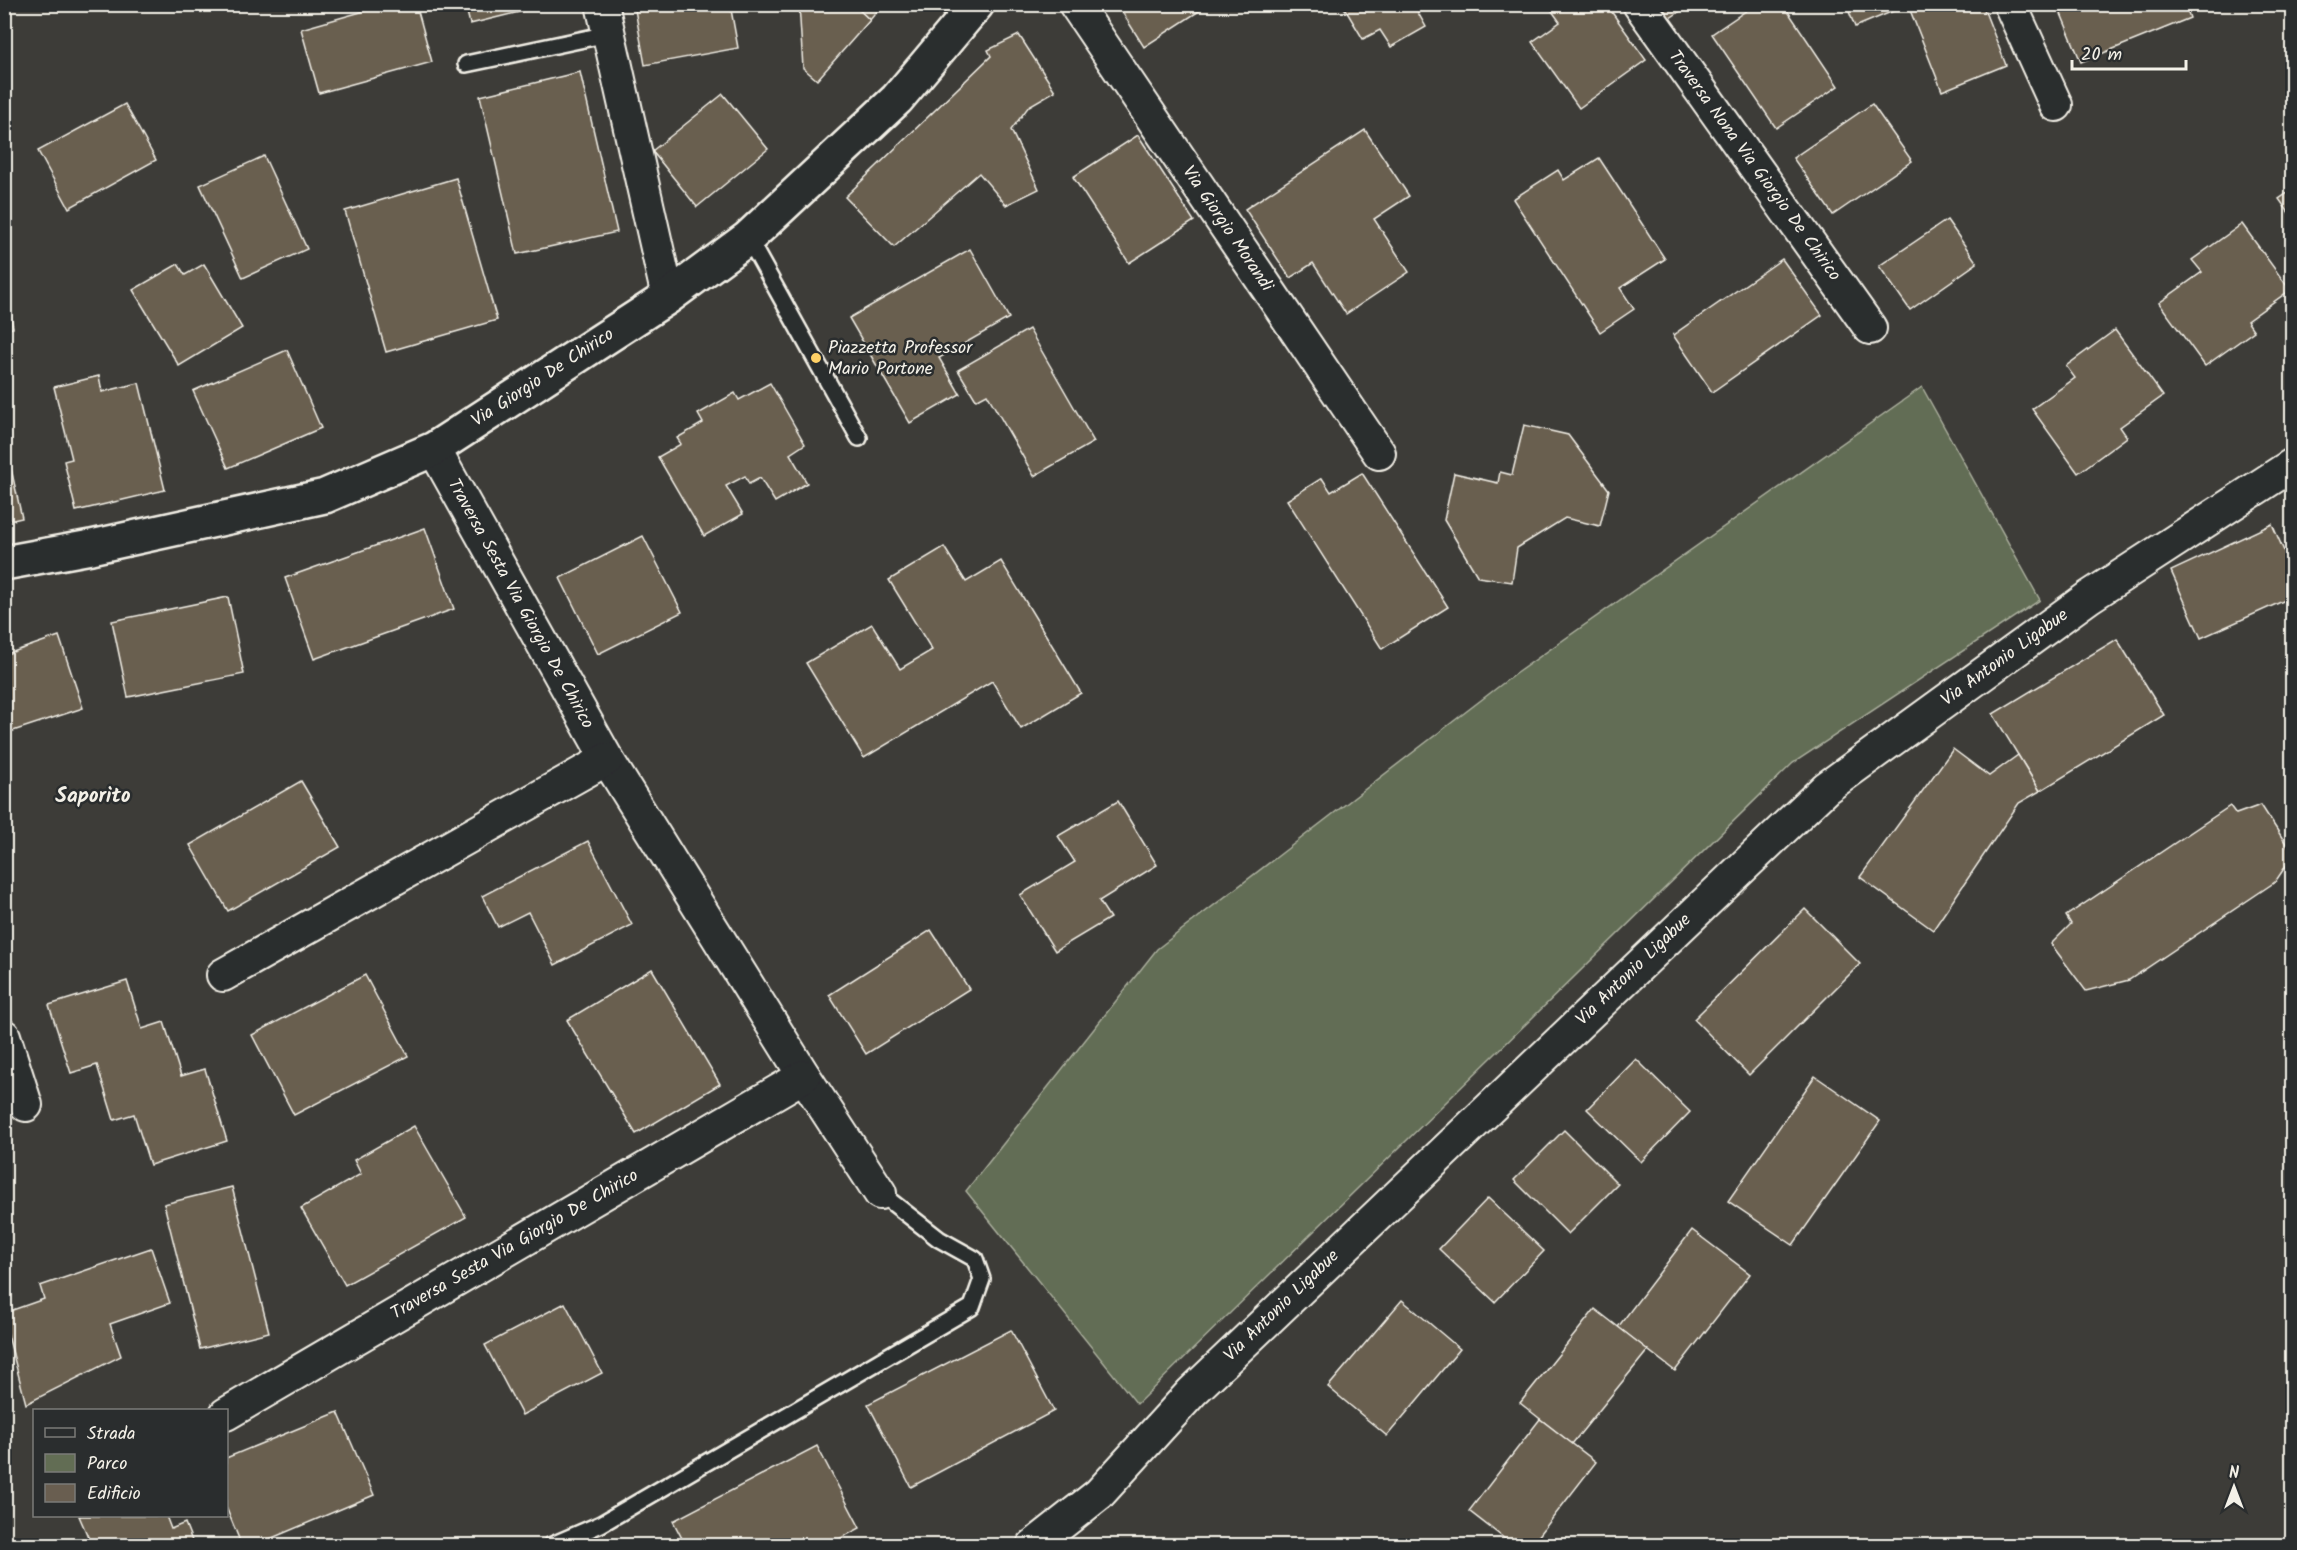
<svg xmlns="http://www.w3.org/2000/svg" width="2297" height="1550" font-family="Kalam,sans-serif">
<rect width="100%" height="100%" fill="#3d3c38"/>
<filter id="ink" filterUnits="userSpaceOnUse"><feTurbulence type="fractalNoise" baseFrequency=".0167" numOctaves="2"/><feDisplacementMap in="SourceGraphic" scale="12" xChannelSelector="R" yChannelSelector="G"/><feConvolveMatrix kernelMatrix="1 2 1 2 8 2 1 2 1" color-interpolation-filters="sRGB"/></filter>
<g filter="url(#ink)">
<!-- green -->
<path fill="#626d54" stroke="#abaf9e" stroke-width="1.5" d="M1922,387L2040,600L1793,763L1137,1404L966,1191L1157,949L1515,674Z"/>
<!-- building -->
<g fill="#695e50" stroke="#f4f1e8" stroke-width="1.5">
<path d="M389,4H416L432,62L319,93L301,29Z"/>
<path d="M465,4H552L470,24Z"/>
<path d="M634,4H730L738,48L645,65Z"/>
<path d="M799,4H853L870,20L817,80L803,68Z"/>
<path d="M853,4H883L870,20Z"/>
<path d="M1117,4H1210L1144,47Z"/>
<path d="M1342,4H1413L1426,27L1391,47L1380,30L1363,39Z"/>
<path d="M1547,4H1606L1646,60L1579,108L1532,42L1560,22Z"/>
<path d="M1657,4H1691L1667,20Z"/>
<path d="M1756,4H1783L1838,86L1776,128L1712,34Z"/>
<path d="M1846,4H1982L2006,65L1942,91L1908,5L1855,27Z"/>
<path d="M2057,4H2185L2190,18L2081,62Z"/>
<path d="M1019,35L1055,91L1029,106L1011,130L1039,189L1006,205L979,173L894,247L845,197L991,56L988,50Z"/>
<path d="M580,72L617,232L517,254L480,96Z"/>
<path d="M723,94L768,149L697,207L652,151Z"/>
<path d="M125,104L156,160L69,208L38,151Z"/>
<path d="M1872,104L1912,161L1833,215L1793,158Z"/>
<path d="M1365,130L1409,196L1374,219L1409,272L1346,314L1313,263L1290,278L1245,209Z"/>
<path d="M1138,135L1194,221L1129,263L1073,177Z"/>
<path d="M264,156L307,249L243,278L200,185Z"/>
<path d="M1599,158L1665,259L1620,288L1634,309L1600,332L1513,199L1558,170L1564,180Z"/>
<path d="M456,178L497,320L386,352L345,211Z"/>
<path d="M2292,190V217L2279,199Z"/>
<path d="M1947,220L1977,263L1910,310L1879,266Z"/>
<path d="M2242,224L2290,290L2247,321L2254,331L2205,366L2159,303L2202,272L2192,260Z"/>
<path d="M970,249L1009,318L939,358L960,394L910,423L849,318Z"/>
<path d="M1782,259L1822,315L1712,392L1673,335Z"/>
<path d="M178,264L185,275L204,264L242,328L179,366L133,290Z"/>
<path d="M4,277L13,328L4,330Z"/>
<path d="M1029,329L1094,442L1034,476L987,394L976,400L958,370Z"/>
<path d="M2115,330L2163,396L2120,427L2127,437L2078,473L2032,409L2075,378L2066,366Z"/>
<path d="M287,350L321,428L228,468L193,391Z"/>
<path d="M99,376L102,392L139,383L165,490L76,511L64,461L72,459L54,387Z"/>
<path d="M770,383L805,444L790,454L807,483L775,502L760,478L749,484L745,476L726,486L743,514L704,536L658,457L681,444L677,438L703,423L698,414L735,393L739,400Z"/>
<path d="M1524,425L1568,435L1609,490L1600,526L1565,518L1517,548L1512,582L1478,577L1444,520L1454,473L1498,483L1500,472L1512,475Z"/>
<path d="M4,437L22,518L4,522Z"/>
<path d="M1362,473L1448,607L1382,649L1287,500L1322,478L1331,492Z"/>
<path d="M2272,524L2292,569V597L2201,638L2171,571Z"/>
<path d="M425,528L454,609L314,659L285,578Z"/>
<path d="M643,536L682,612L598,654L560,578Z"/>
<path d="M944,547L966,582L1001,561L1081,693L1021,729L992,681L864,758L806,663L872,624L900,669L932,650L889,580Z"/>
<path d="M228,597L244,674L128,697L112,621Z"/>
<path d="M59,636L83,708L4,734V655Z"/>
<path d="M2117,639L2164,715L2040,791L1993,714Z"/>
<path d="M1953,749L1989,776L2018,755L2040,791L2019,803L1933,930L1860,877Z"/>
<path d="M301,781L340,847L228,911L190,845Z"/>
<path d="M1118,801L1157,865L1099,901L1110,918L1055,951L1020,895L1075,862L1058,836Z"/>
<path d="M2261,805L2292,853V857L2275,882L2129,980L2086,991L2051,944L2071,924L2066,916L2230,806L2236,814Z"/>
<path d="M588,841L632,925L555,965L528,912L498,927L482,896Z"/>
<path d="M1805,909L1860,964L1749,1075L1694,1019Z"/>
<path d="M931,930L969,989L866,1054L829,995Z"/>
<path d="M652,969L720,1084L636,1134L567,1020Z"/>
<path d="M365,975L408,1056L294,1115L252,1035Z"/>
<path d="M127,981L142,1029L164,1022L181,1076L205,1069L227,1141L150,1165L134,1114L114,1120L97,1065L71,1073L49,1005Z"/>
<path d="M1636,1059L1690,1112L1641,1162L1587,1109Z"/>
<path d="M1815,1076L1880,1121L1793,1245L1728,1201Z"/>
<path d="M414,1126L466,1217L345,1285L301,1208L361,1174L354,1160Z"/>
<path d="M1564,1130L1618,1184L1568,1234L1514,1180Z"/>
<path d="M232,1187L269,1332L200,1349L164,1204Z"/>
<path d="M1488,1198L1544,1251L1495,1302L1439,1249Z"/>
<path d="M1692,1230L1750,1274L1675,1371L1618,1327Z"/>
<path d="M151,1248L170,1303L110,1324L121,1356L26,1404L4,1320V1313L44,1299L40,1286Z"/>
<path d="M1402,1300L1460,1349L1387,1436L1328,1387Z"/>
<path d="M565,1303L602,1373L522,1415L485,1345Z"/>
<path d="M1595,1309L1648,1350L1572,1444L1520,1403Z"/>
<path d="M1011,1330L1054,1411L911,1487L868,1404Z"/>
<path d="M338,1412L374,1495L253,1546H242L226,1507V1458Z"/>
<path d="M1540,1419L1596,1462L1531,1546H1514L1469,1511Z"/>
<path d="M817,1446L860,1528L826,1546H686L673,1521Z"/>
<path d="M79,1516H166L171,1529L185,1523L194,1546H92Z"/>
</g>
<g fill="none" stroke-linecap="round" stroke-linejoin="round">
<!-- lane casing -->
<g stroke="#f4f1e8" stroke-width="20">
<g id="lane">
<path d="M466,64L608,34"/>
<path d="M748,238L859,438"/>
<path d="M550,1546L601,1524L972,1307L982,1279L975,1259L939,1239L880,1193"/>
</g>
</g>
<!-- street casing -->
<g stroke="#f4f1e8" stroke-width="36">
<g id="street">
<path d="M602,4L668,297"/>
<path d="M1075,4L1379,453"/>
<path d="M1639,4L1870,328"/>
<path d="M2010,4L2056,105"/>
<path d="M434,449L607,759L804,1076L880,1193"/>
<path d="M223,975L607,759"/>
<path d="M4,1036L26,1105"/>
<path d="M226,1414L804,1076"/>
<path d="M1033,1546L1099,1494L1192,1392L1826,788L2089,597L2292,465"/>
</g>
</g>
<!-- secondary casing -->
<g stroke="#f4f1e8" stroke-width="38">
<path id="secondary" d="M4,563L91,547L325,496L434,449L668,297L748,238L897,99L977,4"/>
</g>
<!-- lane -->
<use href="#lane" stroke="#2a2d2e" stroke-width="15"/>
<!-- street -->
<use href="#street" stroke="#2a2d2e" stroke-width="32"/>
<!-- secondary -->
<use href="#secondary" stroke="#2a2d2e" stroke-width="33"/>
</g>
</g>
<!-- markers -->
<circle fill="#ffd166" stroke="#2a2d2e" stroke-width="2" cx="816" cy="358" r="6"/>
<g text-anchor="middle" dominant-baseline="central" stroke-width="5" stroke-linejoin="round" paint-order="stroke">
<!-- street labels -->
<g font-size="18" fill="#f4f1e8" stroke="#2a2d2e">
<text transform="translate(1754 166) rotate(54)">Traversa Nona Via Giorgio De Chirico</text>
<text transform="translate(1227 229) rotate(56)">Via Giorgio Morandi</text>
<text transform="translate(543 378) rotate(-33)">Via Giorgio De Chirico</text>
<text transform="translate(520 604) rotate(61)">Traversa Sesta Via Giorgio De Chirico</text>
<text transform="translate(2005 658) rotate(-36)">Via Antonio Ligabue</text>
<text transform="translate(1634 970) rotate(-44)">Via Antonio Ligabue</text>
<text transform="translate(515 1245) rotate(-30)">Traversa Sesta Via Giorgio De Chirico</text>
<text transform="translate(1282 1306) rotate(-44)">Via Antonio Ligabue</text>
</g>
<!-- poi labels -->
<g font-size="18" fill="#f4f1e8" stroke="#2a2d2e" text-anchor="start">
<text x="828" y="348">Piazzetta Professor<tspan x="828" dy="21">Mario Portone</tspan></text>
</g>
<!-- quarter labels -->
<g font-size="21" font-weight="bold" fill="#f4f1e8" stroke="#2a2d2e">
<text x="93" y="796">Saporito</text>
</g>
</g>
<!-- margin -->
<rect width="2297" height="1550" fill="none" stroke="#2a2d2e" stroke-width="24"/>
<rect x="12" y="12" width="2273" height="1526" fill="none" stroke="#f4f1e8" stroke-width="2" filter="url(#ink)"/>
<!-- legend -->
<rect x="33" y="1409" width="195" height="108" fill="#2a2d2e" stroke="#7b7b78" stroke-width="1.5"/>
<rect x="45" y="1428" width="30" height="9" fill="#2a2d2e" stroke="#7b7b78" stroke-width="1.5"/>
<text x="87" y="1439" font-size="18" fill="#f4f1e8">Strada</text>
<rect x="45" y="1454" width="30" height="18" fill="#626d54" stroke="#7b7b78" stroke-width="1.5"/>
<text x="87" y="1469" font-size="18" fill="#f4f1e8">Parco</text>
<rect x="45" y="1484" width="30" height="18" fill="#695e50" stroke="#7b7b78" stroke-width="1.5"/>
<text x="87" y="1499" font-size="18" fill="#f4f1e8">Edificio</text>
<!-- north arrow -->
<g transform="translate(2234 1487)" stroke="#2a2d2e" stroke-width="4.5" paint-order="stroke">
<path d="M0-4.5L10 22L0 15L-10 22Z" fill="#f4f1e8"/>
<text y="-9" font-size="16" font-weight="bold" text-anchor="middle" fill="#f4f1e8">N</text>
</g>
<!-- scale -->
<path d="M2072 60v9h114v-9" fill="none" stroke="#f4f1e8" stroke-width="3"/>
<text x="2081" y="60" font-size="18" fill="#f4f1e8" stroke="#2a2d2e" stroke-width="4.5" paint-order="stroke">20 m</text>
</svg>
